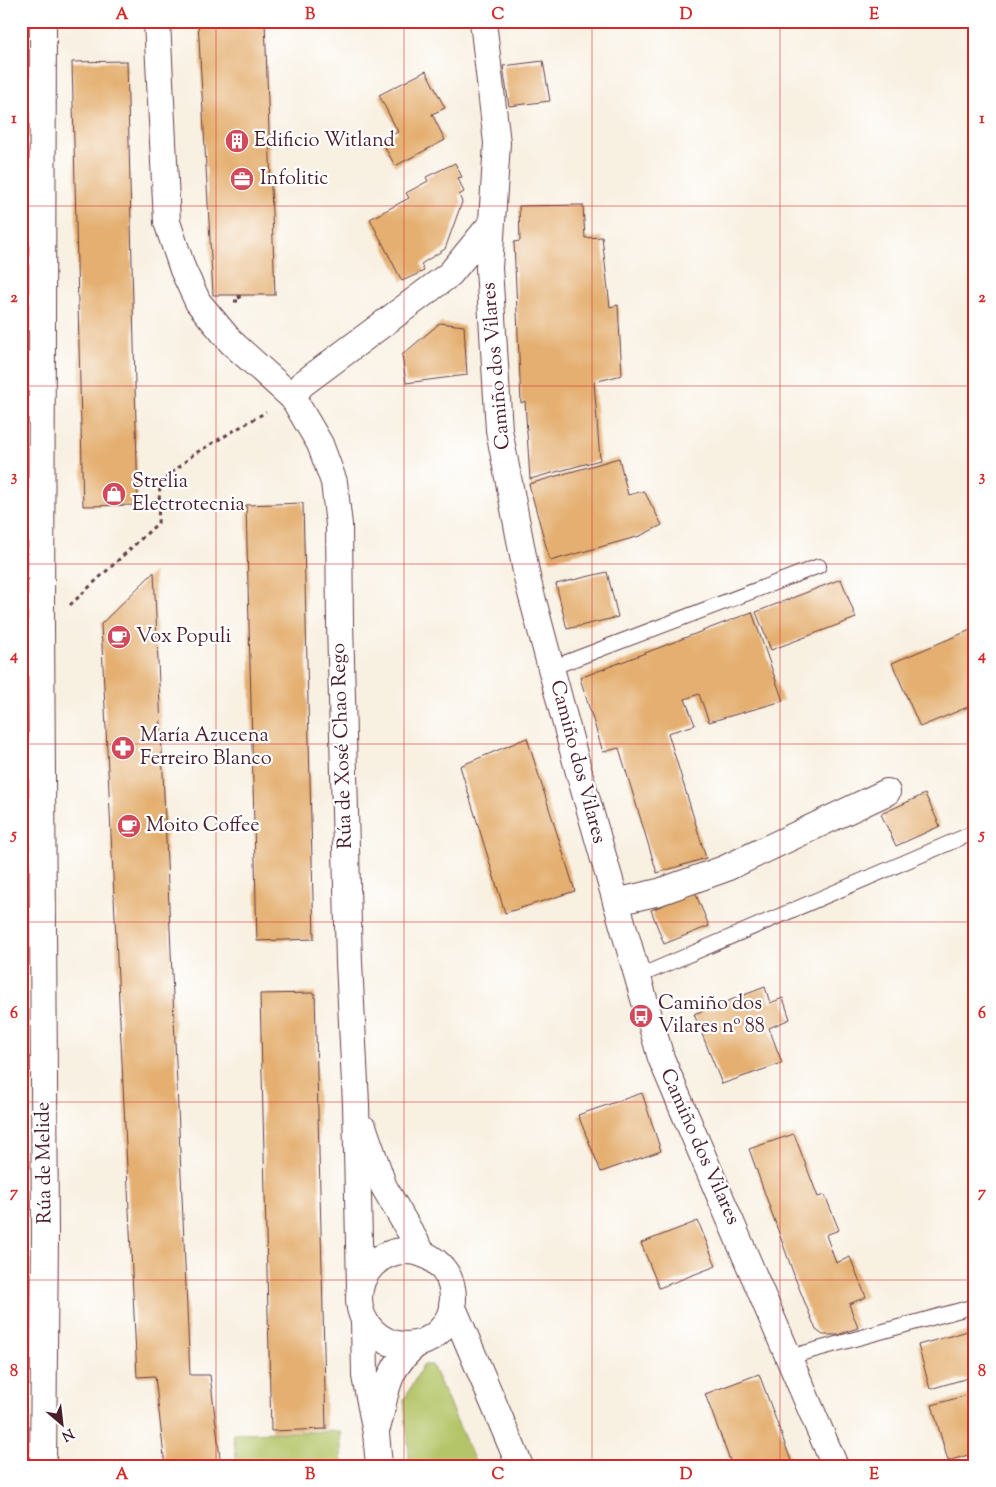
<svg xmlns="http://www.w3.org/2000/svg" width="996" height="1487" font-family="'Sorts Mill Goudy',serif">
<rect width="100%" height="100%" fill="#fff"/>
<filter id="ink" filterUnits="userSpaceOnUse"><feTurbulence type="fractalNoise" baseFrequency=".02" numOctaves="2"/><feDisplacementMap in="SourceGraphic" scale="10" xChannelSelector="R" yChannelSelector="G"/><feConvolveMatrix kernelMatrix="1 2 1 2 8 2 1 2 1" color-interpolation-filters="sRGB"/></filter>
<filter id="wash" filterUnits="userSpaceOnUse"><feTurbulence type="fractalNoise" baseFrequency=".0096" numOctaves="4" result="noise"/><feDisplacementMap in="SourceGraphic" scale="20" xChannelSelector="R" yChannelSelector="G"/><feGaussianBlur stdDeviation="1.12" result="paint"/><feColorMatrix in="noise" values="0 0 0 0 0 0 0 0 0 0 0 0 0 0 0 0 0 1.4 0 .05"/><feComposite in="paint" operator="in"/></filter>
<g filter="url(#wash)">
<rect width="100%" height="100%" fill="#f8f0e1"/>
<!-- green -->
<g fill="#b3c568" stroke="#7e724a">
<path d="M423,1365H432L477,1466H410L404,1400Z"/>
<path d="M340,1431L342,1466H237L233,1433Z"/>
</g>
<g id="blocks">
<!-- building -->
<g fill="#e4af6f">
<path d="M198,21H265L275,295H213Z"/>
<path d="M127,61L138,505L83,506L72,62Z"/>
<path d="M543,61L550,101L509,106L503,66Z"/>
<path d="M426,71L445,108L432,114L445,140L395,166L381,140L398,132L379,95Z"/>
<path d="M455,163L462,177L458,178L464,192L459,195L462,202L445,249L421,264L424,271L402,281L370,219L409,198L406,193L428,181L426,177Z"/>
<path d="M583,205L585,238L602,237L610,307L618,305L622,375L594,382L600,460L530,479L525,401L521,403L514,242L520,241L519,206Z"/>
<path d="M440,323L464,326L467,375L406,383L402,355Z"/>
<path d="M619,458L628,495L644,491L662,525L640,536L550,561L529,484Z"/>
<path d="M303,503L314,939L257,941L246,505Z"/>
<path d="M154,572L190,1375H210L221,1466H165L155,1376L137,1377L101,624Z"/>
<path d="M607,572L618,617L567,629L556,584Z"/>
<path d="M841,579L856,618L771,650L756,612Z"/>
<path d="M752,612L783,701L709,722L699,694L685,699L695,725L668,733L706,858L657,873L619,748L603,752L580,678Z"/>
<path d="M975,628V704L920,727L892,663Z"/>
<path d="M527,738L575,891L505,913L460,766Z"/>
<path d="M925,794L940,826L896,846L881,814Z"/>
<path d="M695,892L709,926L664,944L651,910Z"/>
<path d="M765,987L770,1003L783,998L790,1019L769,1028L782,1063L722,1084L694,1014Z"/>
<path d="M315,993L326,1429L271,1431L260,994Z"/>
<path d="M642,1093L661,1151L601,1172L578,1115Z"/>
<path d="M794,1134L818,1197L825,1195L839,1230L826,1235L836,1263L850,1257L866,1297L849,1304L858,1328L837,1335H823L816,1330L795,1278L749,1149Z"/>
<path d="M698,1221L716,1266L659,1288L641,1243Z"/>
<path d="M968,1331L975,1352V1376L930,1389L918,1345Z"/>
<path d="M759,1374L793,1466H732L705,1394Z"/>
<path d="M975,1393V1453L948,1461L932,1405Z"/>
</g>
</g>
</g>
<g filter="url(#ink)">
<use href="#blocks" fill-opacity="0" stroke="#643e46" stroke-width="1"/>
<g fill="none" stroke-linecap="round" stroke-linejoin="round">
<!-- service casing -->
<g stroke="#643e46" stroke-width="16">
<g id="service">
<path d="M551,668L819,566"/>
<path d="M21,837H42"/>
<path d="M637,977L975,832"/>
<path d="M789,1357L975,1306"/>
</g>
</g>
<!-- minor casing -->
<g stroke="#643e46" stroke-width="28">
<g id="minor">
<path d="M43,21L41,624L45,1232L43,1466"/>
<path d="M157,21L167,222L183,270L198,302L231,342L293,398L320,444L334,482L339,525L340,623L349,962L356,1104L360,1288"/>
<path d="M483,21L497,143L489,268L499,430L528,582L578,769L661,1058L835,1466"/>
<path d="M293,398L301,385L450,274L491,224"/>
<path d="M616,902L659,892L724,869L887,792"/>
<path d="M364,1129L384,1187L423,1254"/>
<circle cx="406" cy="1298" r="47"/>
<path d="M452,1305L520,1466"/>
<path d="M364,1320L365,1376L376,1433L379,1466"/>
<path d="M378,1425C387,1388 386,1369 417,1344"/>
</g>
</g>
<!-- path -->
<g stroke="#643e46" stroke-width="3" stroke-dasharray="4 4" stroke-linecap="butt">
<path d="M234,301H240L239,295"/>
<path d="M70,605L158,523L160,483L194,454L266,412"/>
</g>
<!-- service -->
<use href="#service" stroke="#fff" stroke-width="14"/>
<!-- minor -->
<use href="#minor" stroke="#fff" stroke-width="26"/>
</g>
</g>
<!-- grid -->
<path fill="none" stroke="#d62828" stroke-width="1" stroke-opacity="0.55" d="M216,21V1466M404,21V1466M592,21V1466M780,21V1466M21,206H975M21,386H975M21,564H975M21,744H975M21,922H975M21,1102H975M21,1280H975"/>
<!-- icons -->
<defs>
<g id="building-disc" transform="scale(1.25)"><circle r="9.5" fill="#d1495b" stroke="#fff"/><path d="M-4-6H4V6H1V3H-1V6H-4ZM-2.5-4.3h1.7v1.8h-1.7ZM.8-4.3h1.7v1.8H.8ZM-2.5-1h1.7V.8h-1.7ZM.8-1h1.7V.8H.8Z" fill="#fff"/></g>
<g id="office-disc" transform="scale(1.25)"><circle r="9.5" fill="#d1495b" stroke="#fff"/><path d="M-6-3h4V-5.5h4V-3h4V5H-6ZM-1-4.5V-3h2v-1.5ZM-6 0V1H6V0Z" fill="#fff"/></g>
<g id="shop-disc" transform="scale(1.25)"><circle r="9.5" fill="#d1495b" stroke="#fff"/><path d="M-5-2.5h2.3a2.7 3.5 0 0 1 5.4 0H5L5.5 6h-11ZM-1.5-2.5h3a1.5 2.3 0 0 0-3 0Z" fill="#fff"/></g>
<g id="cafe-disc" transform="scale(1.25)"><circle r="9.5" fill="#d1495b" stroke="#fff"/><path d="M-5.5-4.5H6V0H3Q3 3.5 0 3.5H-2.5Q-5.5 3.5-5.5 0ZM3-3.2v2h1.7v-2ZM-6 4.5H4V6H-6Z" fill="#fff"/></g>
<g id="pharmacy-disc" transform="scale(1.25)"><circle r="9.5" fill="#d1495b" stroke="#fff"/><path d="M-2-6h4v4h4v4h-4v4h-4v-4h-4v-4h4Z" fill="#fff"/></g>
<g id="bus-disc" transform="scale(1.25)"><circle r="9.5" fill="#d1495b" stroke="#fff"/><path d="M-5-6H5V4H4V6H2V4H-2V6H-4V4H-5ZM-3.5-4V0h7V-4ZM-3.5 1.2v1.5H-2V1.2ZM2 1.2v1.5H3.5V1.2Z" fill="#fff"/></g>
</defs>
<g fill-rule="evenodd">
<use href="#building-disc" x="237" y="141"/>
<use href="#office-disc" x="242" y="179"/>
<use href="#shop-disc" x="114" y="494"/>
<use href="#cafe-disc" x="119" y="637"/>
<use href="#pharmacy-disc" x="123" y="748"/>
<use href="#cafe-disc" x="129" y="826"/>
<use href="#bus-disc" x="641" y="1016"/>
</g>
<g text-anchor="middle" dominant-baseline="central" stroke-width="4.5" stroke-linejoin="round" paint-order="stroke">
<!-- poi labels -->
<g font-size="20" fill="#4a1f2b" stroke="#fff" text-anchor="start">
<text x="254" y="141">Edificio Witland</text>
<text x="260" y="179">Infolitic</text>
<text x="132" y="482">Strelia<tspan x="132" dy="23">Electrotecnia</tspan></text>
<text x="136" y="637">Vox Populi</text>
<text x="140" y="736">María Azucena<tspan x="140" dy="23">Ferreiro Blanco</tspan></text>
<text x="146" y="826">Moito Coffee</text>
<text x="658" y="1004">Camiño dos<tspan x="658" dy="23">Vilares nº 88</tspan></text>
</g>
<!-- street labels -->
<g font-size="20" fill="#4a1f2b" stroke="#fff">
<text transform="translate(497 366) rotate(-95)">Camiño dos Vilares</text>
<text transform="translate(343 746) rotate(-92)">Rúa de Xosé Chao Rego</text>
<text transform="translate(577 762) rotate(75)">Camiño dos Vilares</text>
<text transform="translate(699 1147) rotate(66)">Camiño dos Vilares</text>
<text transform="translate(45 1163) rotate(-91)">Rúa de Melide</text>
</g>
</g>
<!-- margin -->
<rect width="996" height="1487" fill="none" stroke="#fff" stroke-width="55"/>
<!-- north arrow -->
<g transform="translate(62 1424) rotate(152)" stroke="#ffffff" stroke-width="4" paint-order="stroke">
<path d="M0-4L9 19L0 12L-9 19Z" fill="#4a1f2b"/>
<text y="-8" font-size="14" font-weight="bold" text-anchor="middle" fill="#4a1f2b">N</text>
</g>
<rect x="28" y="28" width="940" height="1432" fill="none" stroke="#d62828" stroke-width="2"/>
<g font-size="16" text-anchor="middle" font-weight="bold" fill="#d62828">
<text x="122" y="19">A</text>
<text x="310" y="19">B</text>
<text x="498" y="19">C</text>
<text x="686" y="19">D</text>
<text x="874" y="19">E</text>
<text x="14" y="123">1</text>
<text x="982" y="123">1</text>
<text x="14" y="302">2</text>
<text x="982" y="302">2</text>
<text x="14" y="481">3</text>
<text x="982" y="481">3</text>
<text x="14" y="660">4</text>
<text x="982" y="660">4</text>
<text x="14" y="839">5</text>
<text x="982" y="839">5</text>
<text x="14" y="1018">6</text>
<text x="982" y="1018">6</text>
<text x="14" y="1197">7</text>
<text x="982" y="1197">7</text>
<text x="14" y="1376">8</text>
<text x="982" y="1376">8</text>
<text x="122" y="1479">A</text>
<text x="310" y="1479">B</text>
<text x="498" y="1479">C</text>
<text x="686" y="1479">D</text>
<text x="874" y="1479">E</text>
</g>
</svg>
